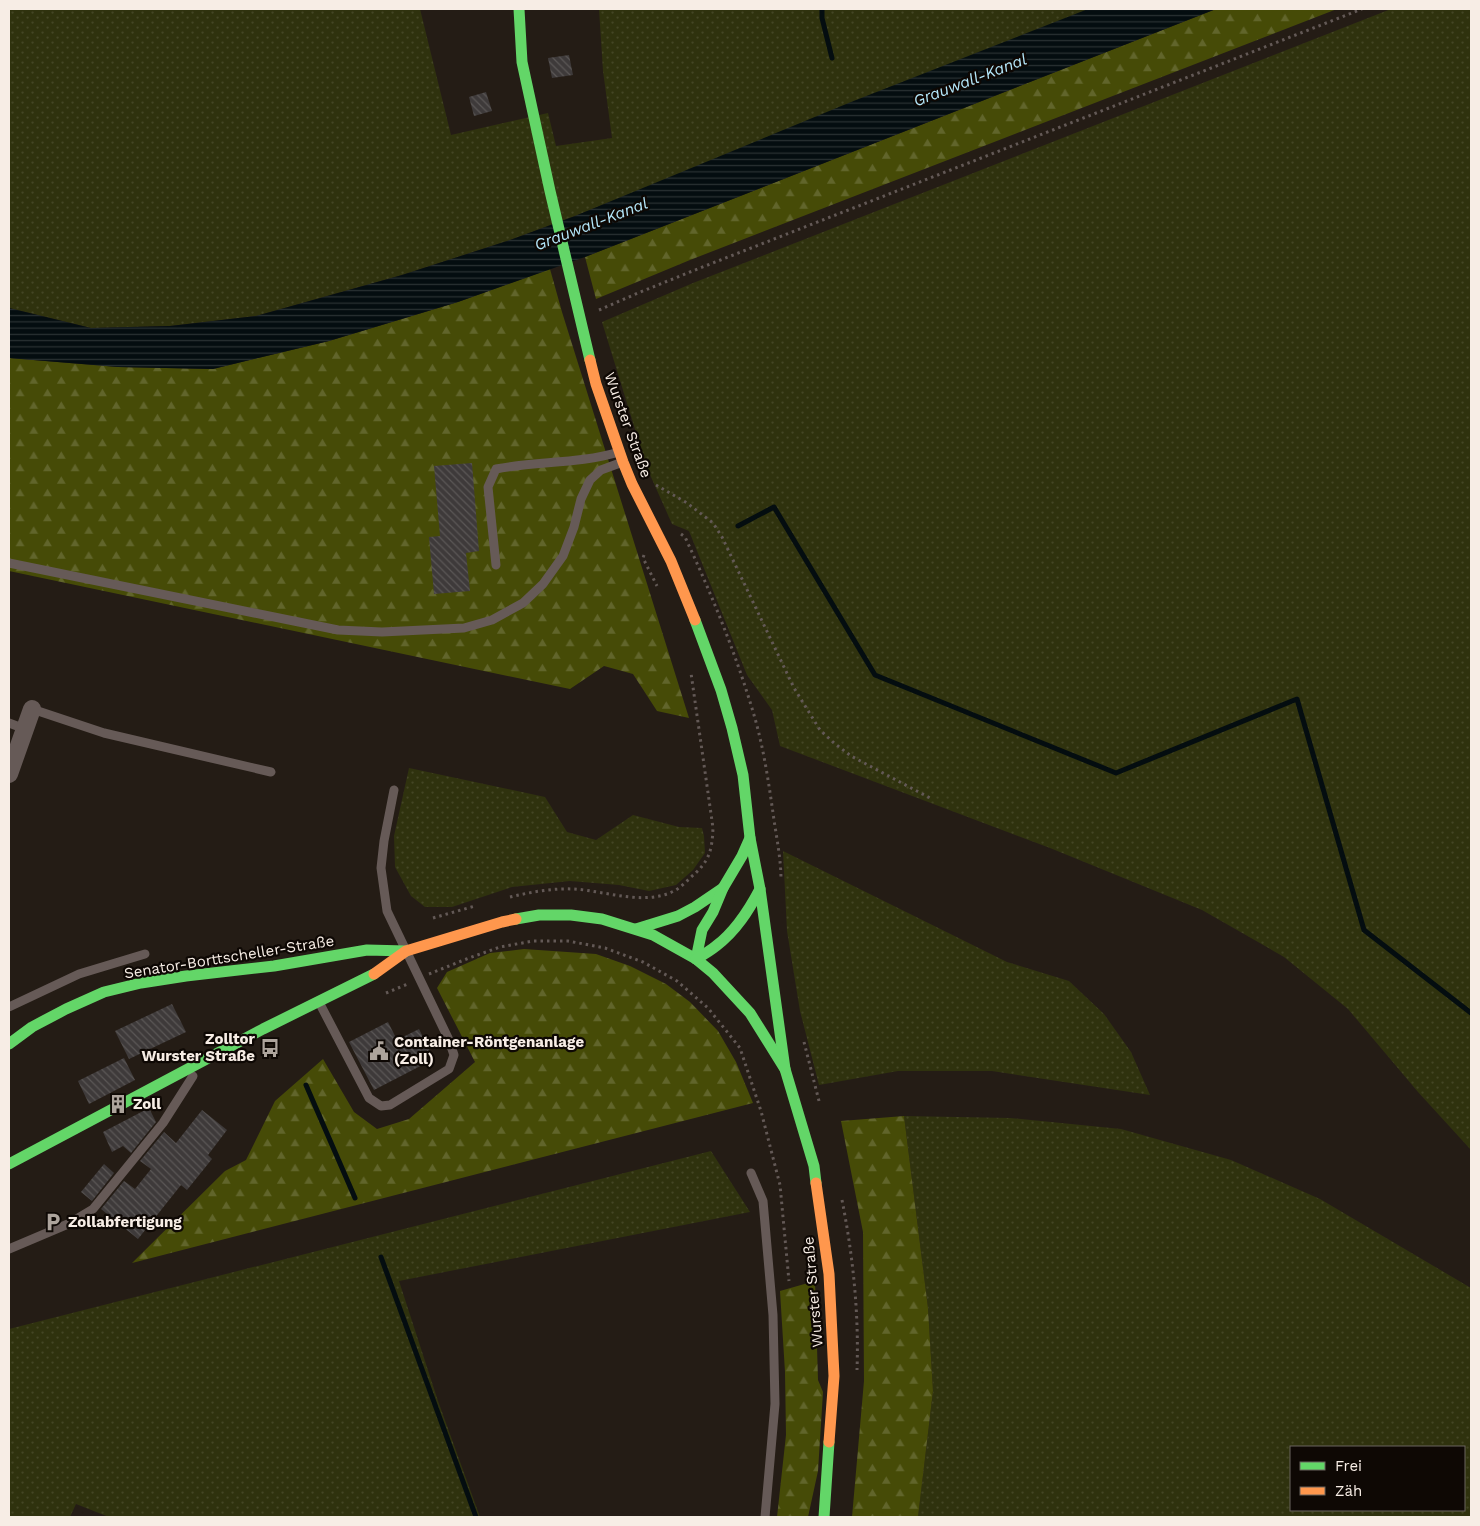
<svg xmlns="http://www.w3.org/2000/svg" width="1480" height="1526" font-family="'Work Sans',sans-serif">
<defs>
<pattern id="grass-dots" width="8" height="8" patternUnits="userSpaceOnUse" patternTransform="scale(1.25)"><rect width="8" height="8" fill="#2f320e"/><path d="M2 2h.1M6 6h.1" fill="none" stroke="#444625" stroke-width="1.8" stroke-linecap="round"/></pattern>
<pattern id="forest-firs" width="22" height="20" patternUnits="userSpaceOnUse" patternTransform="scale(1.25)"><rect width="22" height="20" fill="#464b07"/><path d="M5 1l3.5 6h-7zM16 11l3.5 6h-7z" fill="#61652b"/></pattern>
<pattern id="water-rules" width="6" height="5" patternUnits="userSpaceOnUse" patternTransform="scale(1.25)"><rect width="6" height="5" fill="#040d10"/><path d="M0 2.5h6" fill="none" stroke="#293133"/></pattern>
<pattern id="building-back-hatch" width="6" height="6" patternUnits="userSpaceOnUse" patternTransform="scale(1.25)"><rect width="6" height="6" fill="#3e3a3a"/><path d="M-1 5l2 2M0 0l6 6M5-1l2 2" fill="none" stroke="#5b5756"/></pattern>
</defs>
<rect width="100%" height="100%" fill="#241c15"/>
<!-- grass -->
<g fill="url(#grass-dots)" fill-rule="evenodd">
<path d="M9,9H420L451,135L548,113L556,146L612,138L603,71L599,9H1090L575,216L507,241L402,275L256,316L170,326L91,328L9,308Z"/>
<path d="M1391,9H1471V1150L1418,1092L1348,1009L1284,957L1202,910L1050,848L780,746L772,710L747,675L689,531L672,524L647,468L602,322L693,283Z"/>
<path d="M409,768L545,797L567,832L596,840L633,815L679,827L702,828L704,836L705,853L693,870L676,885L649,891L619,885L570,881L512,887L452,907H425L411,896L395,867L394,836Z"/>
<path d="M783,851L1007,962L1069,981L1104,1014L1131,1052L1150,1095L992,1071H898L819,1085L800,1011L787,931Z"/>
<path d="M904,1116L1010,1118L1121,1129L1231,1160L1320,1199L1471,1288V1517H918L933,1391L928,1308ZM1291,1447H1464V1510H1291Z"/>
<path d="M711,1151L750,1212L399,1281L438,1401L480,1517H109L76,1504L70,1517H9V1329Z"/>
</g>
<!-- forest -->
<g fill="url(#forest-firs)">
<path d="M1216,9H1337L690,260L596,299L585,257Z"/>
<path d="M550,269L562,312L689,718L657,711L633,674L604,666L570,689L9,571V358L118,367L213,369L329,341L458,302Z"/>
<path d="M524,949L596,954L630,966L666,984L690,1002L718,1031L736,1062L753,1103L132,1263L225,1171L246,1160L275,1101L323,1059L354,1112L377,1129L409,1119L475,1062L437,988L447,972L490,953Z"/>
<path d="M904,1116L928,1308L933,1391L918,1517H852L864,1381L863,1232L841,1121Z"/>
<path d="M815,1281L818,1380L823,1392L818,1471L808,1517H777L786,1435L785,1372L780,1291Z"/>
</g>
<!-- water -->
<path fill="url(#water-rules)" d="M1088,9H1216L585,257L458,302L329,341L213,369L118,367L9,358V308L91,328L170,326L256,316L402,275L507,241L575,216L851,102Z"/>
<g fill="none" stroke-linecap="round" stroke-linejoin="round">
<!-- stream -->
<g stroke="#040d10" stroke-width="5">
<path d="M822,9V18L832,58"/>
<path d="M738,526L774,507L875,675L1116,773L1297,699L1364,930L1471,1013"/>
<path d="M306,1085L355,1198"/>
<path d="M381,1257L476,1517"/>
</g>
</g>
<!-- building -->
<g fill="url(#building-back-hatch)">
<path d="M569,55L573,75L552,78L548,58Z"/>
<path d="M486,92L492,111L474,116L469,97Z"/>
<path d="M472,463L479,551L466,553L470,591L434,594L429,537L440,536L434,466Z"/>
<path d="M172,1004L186,1032L129,1059L115,1031Z"/>
<path d="M388,1022L397,1040L419,1029L434,1059L374,1090L349,1042Z"/>
<path d="M124,1058L135,1080L89,1104L78,1081Z"/>
<path d="M149,1108L156,1122L131,1153L123,1146L112,1152L103,1132Z"/>
<path d="M202,1110L227,1130L208,1155L212,1159L187,1190L181,1185L138,1239L101,1209L124,1181L135,1189L151,1169L140,1161L164,1132L176,1143Z"/>
<path d="M104,1164L114,1173L92,1201L81,1192Z"/>
</g>
<g fill="none" stroke-linecap="round" stroke-linejoin="round">
<!-- path -->
<g stroke="#635956" stroke-width="3" stroke-dasharray="2.5 4" stroke-linecap="butt">
<path d="M599,310L638,293L700,268L1362,9"/>
<path d="M656,485L687,503L713,523L722,537L794,688L820,730L834,743L851,756L930,798"/>
<path d="M681,534L685,537C712,595 736,654 754,715C764,749 769,785 774,820C777,840 781,860 781,880"/>
<path d="M644,555L643,558L657,586"/>
<path d="M510,897C531,892 553,888 574,889C607,891 649,908 679,888C683,885 687,881 690,878C709,862 712,852 713,828L691,673"/>
<path d="M433,918L475,906"/>
<path d="M429,974L469,958L500,947L533,941H568L605,948L643,962L677,981L708,1008L740,1048L761,1111L780,1185L789,1281"/>
<path d="M386,993L410,983"/>
<path d="M804,1042L819,1101"/>
<path d="M842,1200C853,1256 859,1313 857,1370"/>
</g>
<!-- lane -->
<g stroke="#665a57" stroke-width="9">
<path d="M9,563L338,630L382,632L464,628L492,620L523,603L543,584L563,556L574,527L581,499L590,480L601,470L620,463"/>
<path d="M496,565L488,487L496,469C537,461 579,464 619,452"/>
<path d="M32,709L104,733L271,772"/>
<path d="M9,723L25,729"/>
<path d="M320,1004L369,1098L381,1106L390,1105L449,1069L454,1055L449,1040L387,911L381,868L384,841L394,790"/>
<path d="M9,1007L79,974L145,954"/>
<path d="M751,1173L763,1201L773,1315L775,1404L765,1517"/>
<path d="M9,1249L68,1224L93,1209L163,1123L193,1076"/>
</g>
<!-- street -->
<path stroke="#665a57" stroke-width="18" d="M9,774L32,709"/>
<!-- fast -->
<g stroke="#63d668" stroke-width="11">
<path d="M519,9L522,62L550,191L590,360"/>
<path d="M695,620L721,690L732,728L743,775L750,838L760,889L785,1069"/>
<path d="M516,919L539,915H571L602,919L653,935L696,959L713,973L750,1013L785,1069L814,1166L816,1183"/>
<path d="M636,929L678,916L695,907L723,888"/>
<path d="M696,959L702,930L713,912L723,888L742,856L750,838"/>
<path d="M696,959C703,955 710,951 716,946C736,931 749,910 760,889"/>
<path d="M9,1044L32,1027L66,1009L104,992L141,983L186,976L274,966L367,950L406,951"/>
<path d="M9,1164L263,1029L374,974"/>
<path d="M824,1517L829,1442"/>
</g>
<!-- slow -->
<g stroke="#ff974d" stroke-width="11">
<path d="M590,360L596,384L623,462L632,484L671,561L695,620"/>
<path d="M374,974L406,951L502,922L516,919"/>
<path d="M816,1183L829,1274L834,1376L829,1442"/>
</g>
</g>
<!-- icons -->
<defs>
<g id="bus-bare" transform="scale(1.5)"><path d="M-5-6H5V4H4V6H2V4H-2V6H-4V4H-5ZM-3.5-4V0h7V-4ZM-3.5 1.2v1.5H-2V1.2ZM2 1.2v1.5H3.5V1.2Z" fill="#ada49c" stroke="#0e0804" stroke-width="2.5" paint-order="stroke"/></g>
<g id="civic-bare" transform="scale(1.5)"><path d="M-.6-6.5H3V-4.5H.6V-3L4-1V1h2V6H-6V1h2V-1L-.6-3ZM-1.2 2.5V6h2.4V2.5Z" fill="#ada49c" stroke="#0e0804" stroke-width="2.5" paint-order="stroke"/></g>
<g id="building-bare" transform="scale(1.5)"><path d="M-4-6H4V6H1V3H-1V6H-4ZM-2.5-4.3h1.7v1.8h-1.7ZM.8-4.3h1.7v1.8H.8ZM-2.5-1h1.7V.8h-1.7ZM.8-1h1.7V.8H.8Z" fill="#ada49c" stroke="#0e0804" stroke-width="2.5" paint-order="stroke"/></g>
<g id="parking-bare" transform="scale(1.5)"><path d="M-3.5-5.5H1a3.5 3.5 0 0 1 0 7H-1V5.5H-3.5ZM-1-3.4V-.6H.8a1.4 1.4 0 0 0 0-2.8Z" fill="#ada49c" stroke="#0e0804" stroke-width="2.5" paint-order="stroke"/></g>
</defs>
<g fill-rule="evenodd">
<use href="#bus-bare" x="270" y="1048"/>
<use href="#civic-bare" x="379" y="1051"/>
<use href="#building-bare" x="118" y="1104"/>
<use href="#parking-bare" x="53" y="1222"/>
</g>
<g text-anchor="middle" dominant-baseline="central" stroke-width="4.5" stroke-linejoin="round" paint-order="stroke">
<!-- street labels -->
<g font-size="15" fill="#f7ede5" stroke="#0e0804">
<text transform="translate(628 425) rotate(70)">Wurster Straße</text>
<text transform="translate(229 957) rotate(-9)">Senator-Borttscheller-Straße</text>
<text transform="translate(813 1292) rotate(-95)">Wurster Straße</text>
</g>
<!-- poi labels -->
<g font-size="15" font-weight="bold" fill="#f7ede5" stroke="#0e0804" text-anchor="start">
<text x="255" y="1039" text-anchor="end">Zolltor<tspan x="255" dy="17">Wurster Straße</tspan></text>
<text x="394" y="1042">Container-Röntgenanlage<tspan x="394" dy="17">(Zoll)</tspan></text>
<text x="133" y="1104">Zoll</text>
<text x="68" y="1222">Zollabfertigung</text>
</g>
<!-- water labels -->
<g font-size="16" font-style="italic" fill="#b4e7fa" stroke="#0e0804">
<text transform="translate(970 80) rotate(-21)">Grauwall-Kanal</text>
<text transform="translate(591 224) rotate(-21)">Grauwall-Kanal</text>
</g>
</g>
<!-- border -->
<rect width="1480" height="1526" fill="none" stroke="#f7ede5" stroke-width="20"/>
<!-- legend -->
<rect x="1290" y="1446" width="175" height="65" fill="#0e0804" stroke="#6b645e"/>
<rect x="1300" y="1462" width="25" height="8" fill="#63d668" stroke="#6b645e"/>
<text x="1335" y="1471" font-size="15" fill="#f7ede5">Frei</text>
<rect x="1300" y="1487" width="25" height="8" fill="#ff974d" stroke="#6b645e"/>
<text x="1335" y="1496" font-size="15" fill="#f7ede5">Zäh</text>
</svg>
